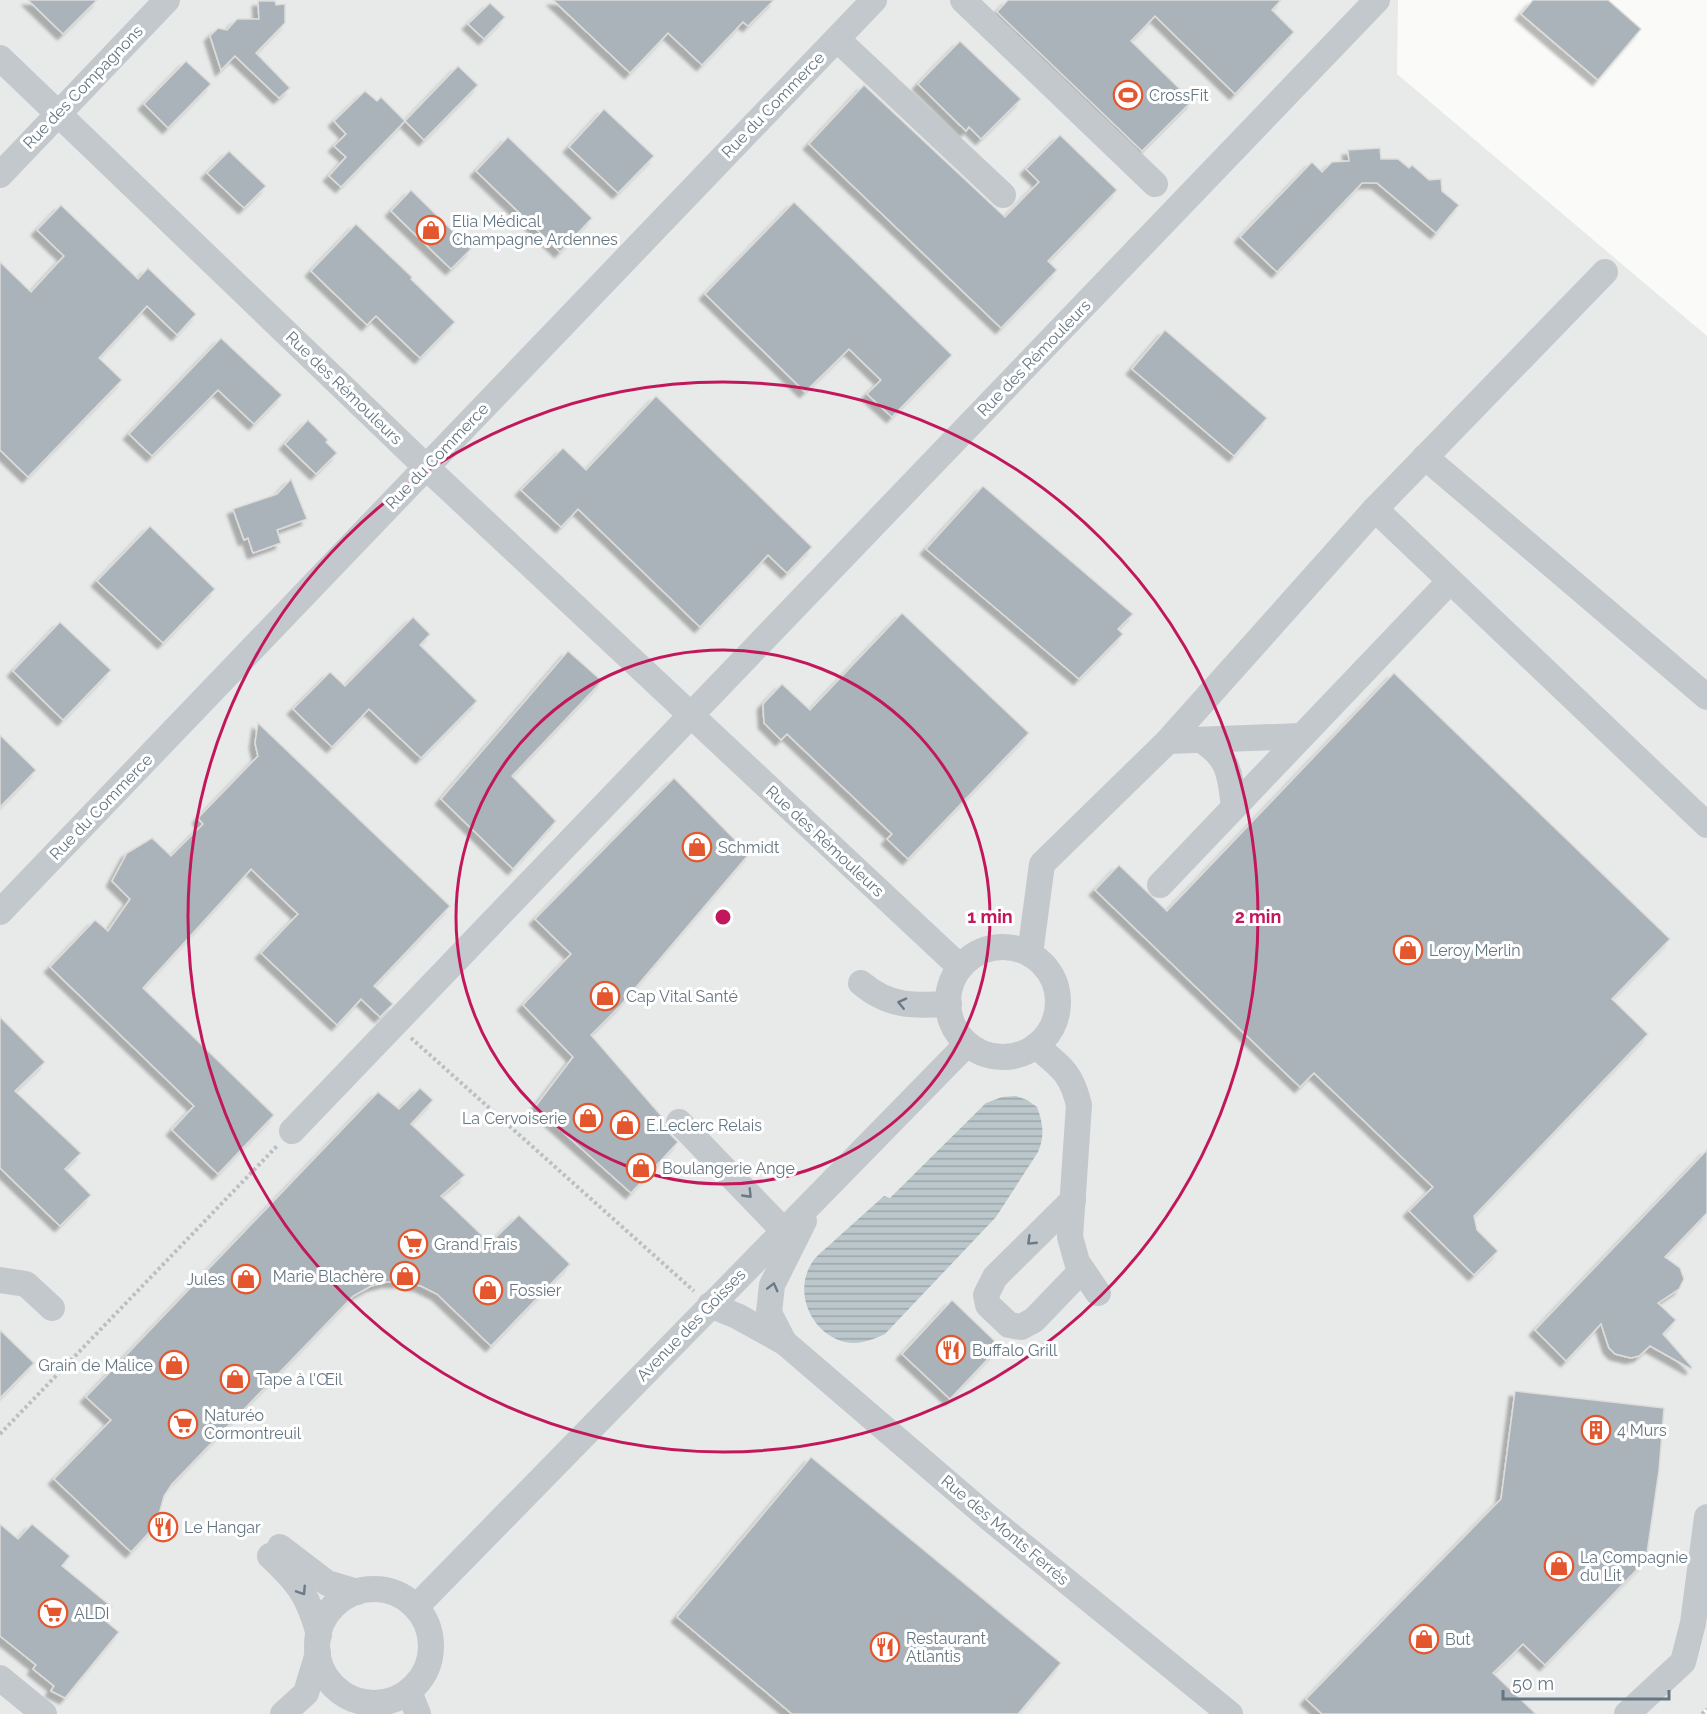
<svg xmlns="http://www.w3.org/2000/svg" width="1707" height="1714" font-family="Raleway,sans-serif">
<defs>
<pattern id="water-rules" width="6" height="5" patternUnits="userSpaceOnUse" patternTransform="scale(1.5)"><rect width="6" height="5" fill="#bbc7cb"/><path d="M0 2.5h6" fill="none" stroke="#9ca6aa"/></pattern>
<filter id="shadow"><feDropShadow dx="-5.5" dy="5.5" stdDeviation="1.5" flood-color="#0004"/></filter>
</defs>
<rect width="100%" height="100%" fill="#fafaf8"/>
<!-- built -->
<path fill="#e8e9e9" d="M0,0H1398L1397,74L1707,336V1708L1700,1714H0Z"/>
<!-- water -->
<path fill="url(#water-rules)" d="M1016,1096L1027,1100L1037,1107C1043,1123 1045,1136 1038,1152L996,1217L885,1334C872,1340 859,1345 845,1342C811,1334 792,1291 813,1261C819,1253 829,1246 836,1239C852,1225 868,1210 884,1196L890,1198L986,1103L1002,1097Z"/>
<!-- building -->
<g fill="#aab3b9" stroke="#dcdcda" stroke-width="1.5" filter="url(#shadow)">
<path d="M28,0H97L63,34Z"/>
<path d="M553,0H774L748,26L743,22L702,65L668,33L630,73Z"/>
<path d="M1008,0H1281L1272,10L1294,32L1235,94L1155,16L1131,41L1192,101L1142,151L997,12Z"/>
<path d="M1533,0H1608L1641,29L1598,80L1521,14Z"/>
<path d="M258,1H275L276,5L285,4V23L256,53L290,88L279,98L235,56L221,70L210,36L218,28L227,30L237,19H259Z"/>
<path d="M490,3L505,17L484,39L468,24Z"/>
<path d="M960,41L1021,99L981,139L969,127L966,131L918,84Z"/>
<path d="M186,61L211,84L168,128L144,104Z"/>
<path d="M458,66L478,85L424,140L405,121Z"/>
<path d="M864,85L1005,217L1039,182L1026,169L1060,135L1117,190L1048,261L1057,270L1001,328L809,144Z"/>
<path d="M365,91L377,101L381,97L405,121L341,187L329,176L346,157L334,146L346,134L334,121Z"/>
<path d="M604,109L654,156L618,193L569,147Z"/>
<path d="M508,137L592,218L560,252L476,171Z"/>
<path d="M1380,148L1381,159H1398L1409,168L1412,165L1429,180L1441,179L1442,191L1459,205L1436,233L1377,183H1362L1277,272L1240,237L1312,162L1322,172L1332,162L1349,161L1348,150Z"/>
<path d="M229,151L266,186L244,208L207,173Z"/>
<path d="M411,190L471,249L451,269L391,211Z"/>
<path d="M794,202L952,355L892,417L867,394L881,380L849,349L805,392L705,294Z"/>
<path d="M61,205L138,279L148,268L196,314L177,335L147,306L99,358L122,380L28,477L0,450V262L31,292L64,256L37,230Z"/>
<path d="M356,224L412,277L411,279L455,322L420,358L376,316L367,325L311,271Z"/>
<path d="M1165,330L1267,418L1234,456L1132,369Z"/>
<path d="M221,338L282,395L254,424L218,390L152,456L129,434Z"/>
<path d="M656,396L812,547L787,573L768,555L700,627L578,509L561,527L521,490L563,448L586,470Z"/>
<path d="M308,420L328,440L326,442L337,453L316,474L285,444Z"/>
<path d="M291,479L307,519L277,530L281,543L253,553L248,538L244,540L233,509L277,494Z"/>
<path d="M983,486L1133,614L1118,629L1123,634L1079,679L926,549Z"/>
<path d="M150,526L215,589L163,643L97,581Z"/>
<path d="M902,613L1029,733L908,859L887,839L892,834L787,734L781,740L764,723L763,704L782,684L810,710Z"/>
<path d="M413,617L430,634L420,645L477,701L421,758L369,709L332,747L293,709L330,672L345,686Z"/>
<path d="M60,622L111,670L63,720L13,671Z"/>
<path d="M568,651L602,681L512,776L556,821L513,869L441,799Z"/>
<path d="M1394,673L1670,939L1612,999L1648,1034L1474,1216L1477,1230L1498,1251L1474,1275L1409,1211L1433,1187L1314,1073L1300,1087L1095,890L1119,865L1167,911Z"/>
<path d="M258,723L450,906L374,986L393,1004L380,1017L361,999L337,1025L261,953L298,914L251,869L143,988L274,1115L218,1174L172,1130L194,1106L50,967L95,920L108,931L130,899L112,881L127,853L152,838L171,856L203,824L198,818L258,756L255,743Z"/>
<path d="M0,735L36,770L0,807Z"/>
<path d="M674,778L749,854L620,1006L591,1035L664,1119L665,1126L668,1132L678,1142L631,1193L535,1107L573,1057L523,1005L571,954L535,919Z"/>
<path d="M0,1017L45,1062L15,1091L81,1153L65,1169L91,1195L60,1226L0,1168Z"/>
<path d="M420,1088L433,1100L411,1124L465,1175L441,1196L490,1243L519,1215L570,1264L491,1346L437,1294L421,1286L404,1282H387L371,1286L353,1296L172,1484L164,1496L156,1525L131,1552L54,1479L111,1420L86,1397L378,1092L399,1109Z"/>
<path d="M1707,1150V1213L1665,1257L1680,1268L1684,1279L1679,1289L1658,1303L1676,1320L1663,1334L1692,1367L1691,1369L1650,1346L1639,1356L1631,1358L1615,1354L1609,1348L1601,1324L1566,1361L1535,1330Z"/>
<path d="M952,1300L1000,1346L950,1399L902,1354Z"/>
<path d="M0,1330L34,1363L0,1398Z"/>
<path d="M1515,1391L1664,1408L1659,1470L1646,1560L1545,1665L1523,1644L1493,1673L1536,1714H1322L1306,1699L1501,1499Z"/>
<path d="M811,1457L1061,1663L1018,1714H792L677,1617Z"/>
<path d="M0,1524L18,1539L32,1524L70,1556L62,1566L112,1607L102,1618L119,1632L65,1698L51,1691L54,1686L33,1669L36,1665L0,1636Z"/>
</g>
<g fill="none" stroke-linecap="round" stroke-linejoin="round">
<!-- path -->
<g stroke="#bbbfc2" stroke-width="4" stroke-dasharray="3 3" stroke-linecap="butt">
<path d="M411,1038L694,1291"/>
<path d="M0,1434L277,1146"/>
<path d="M1702,1714L1707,1709"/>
</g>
<!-- minor -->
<g stroke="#c3c8cc" stroke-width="26">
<path d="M963,0L1155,184"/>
<path d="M837,39L1003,195"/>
<path d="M0,58L426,467L960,967"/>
<path d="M0,175L167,0"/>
<path d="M1425,457L1707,697"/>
<path d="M1375,509L1707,825"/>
<path d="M1201,740C1230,758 1230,775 1234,807"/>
<path d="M1168,741L1302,736"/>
<path d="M1160,885L1450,581"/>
<path d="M0,912L874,0"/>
<circle cx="1003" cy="1002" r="55"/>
<path d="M1030,954L1042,864L1168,741L1375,509L1605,272"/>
<path d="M861,983C889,1007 914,1006 949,1004"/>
<path d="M1036,1046C1061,1067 1071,1072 1079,1105L1070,1237L1077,1262L1098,1293"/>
<path d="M679,1122L784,1231"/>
<path d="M292,1131L1377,0"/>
<path d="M1073,1200L995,1277L986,1295L988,1305L1009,1325L1021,1327L1034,1320L1082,1270"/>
<path d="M0,1280L26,1284L52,1308"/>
<path d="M710,1305L737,1316L784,1342L989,1518L1230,1714"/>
<path d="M784,1342L769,1313L772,1285L804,1221"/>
<path d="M280,1547L327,1583L357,1592"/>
<path d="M270,1556C299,1583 309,1597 319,1635"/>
<circle cx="374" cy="1646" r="57"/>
<path d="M416,1607L967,1044"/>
<path d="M0,1678L44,1714"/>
<path d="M409,1692L418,1714"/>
<path d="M283,1714L306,1693L318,1653"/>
<path d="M1627,1714L1683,1662L1693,1623L1707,1517"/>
</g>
</g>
<!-- one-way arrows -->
<defs><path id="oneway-chevron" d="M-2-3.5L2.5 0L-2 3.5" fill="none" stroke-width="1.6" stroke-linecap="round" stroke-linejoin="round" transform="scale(1.5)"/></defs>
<g stroke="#6a7a87">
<use href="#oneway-chevron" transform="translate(902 1003) rotate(-167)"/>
<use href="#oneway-chevron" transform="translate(748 1194) rotate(46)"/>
<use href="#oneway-chevron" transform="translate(1031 1241) rotate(136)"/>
<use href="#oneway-chevron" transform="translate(773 1287) rotate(-76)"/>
<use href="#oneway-chevron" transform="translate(302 1591) rotate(57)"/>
</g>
<!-- distance rings -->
<g fill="none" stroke="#c2185b" stroke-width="3">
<circle cx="723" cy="917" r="267"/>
<circle cx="723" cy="917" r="535"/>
</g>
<!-- icons -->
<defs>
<g id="stadium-ring" transform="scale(1.5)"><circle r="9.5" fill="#fff" stroke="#e4572e" stroke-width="1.5"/><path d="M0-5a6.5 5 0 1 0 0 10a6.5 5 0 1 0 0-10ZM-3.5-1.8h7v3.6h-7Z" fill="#e4572e"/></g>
<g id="shop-ring" transform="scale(1.5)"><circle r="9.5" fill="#fff" stroke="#e4572e" stroke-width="1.5"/><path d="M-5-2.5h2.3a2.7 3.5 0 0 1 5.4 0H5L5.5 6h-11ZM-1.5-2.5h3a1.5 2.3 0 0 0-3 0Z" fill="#e4572e"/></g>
<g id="supermarket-ring" transform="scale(1.5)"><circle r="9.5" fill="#fff" stroke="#e4572e" stroke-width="1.5"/><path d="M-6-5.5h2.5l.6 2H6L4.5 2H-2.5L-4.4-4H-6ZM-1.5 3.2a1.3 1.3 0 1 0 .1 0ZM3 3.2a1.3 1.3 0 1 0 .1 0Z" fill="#e4572e"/></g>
<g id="restaurant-ring" transform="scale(1.5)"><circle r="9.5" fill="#fff" stroke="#e4572e" stroke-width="1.5"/><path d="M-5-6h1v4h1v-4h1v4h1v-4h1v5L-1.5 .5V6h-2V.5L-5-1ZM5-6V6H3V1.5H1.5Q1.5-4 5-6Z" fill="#e4572e"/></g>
<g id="building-ring" transform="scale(1.5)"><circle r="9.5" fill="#fff" stroke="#e4572e" stroke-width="1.5"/><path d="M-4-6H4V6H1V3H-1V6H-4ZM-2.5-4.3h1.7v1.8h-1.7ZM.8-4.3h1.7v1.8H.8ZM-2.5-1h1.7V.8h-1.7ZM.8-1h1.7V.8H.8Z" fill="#e4572e"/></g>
</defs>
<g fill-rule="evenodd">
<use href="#stadium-ring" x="1128" y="95"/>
<use href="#shop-ring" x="431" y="230"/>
<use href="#shop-ring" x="697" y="847"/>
<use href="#shop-ring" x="1408" y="950"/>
<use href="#shop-ring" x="605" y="996"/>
<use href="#shop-ring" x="588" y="1118"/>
<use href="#shop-ring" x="625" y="1125"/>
<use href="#shop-ring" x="641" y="1168"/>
<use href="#supermarket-ring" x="413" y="1244"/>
<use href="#shop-ring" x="405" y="1276"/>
<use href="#shop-ring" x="246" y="1279"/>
<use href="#shop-ring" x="488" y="1290"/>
<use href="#restaurant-ring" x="951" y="1350"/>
<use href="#shop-ring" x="174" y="1365"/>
<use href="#shop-ring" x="235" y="1379"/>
<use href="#supermarket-ring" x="183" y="1424"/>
<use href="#building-ring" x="1596" y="1430"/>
<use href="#restaurant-ring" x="163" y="1527"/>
<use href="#shop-ring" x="1559" y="1566"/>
<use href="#supermarket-ring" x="53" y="1613"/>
<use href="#shop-ring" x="1424" y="1639"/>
<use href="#restaurant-ring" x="885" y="1647"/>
</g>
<g text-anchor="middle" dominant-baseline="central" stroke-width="6" stroke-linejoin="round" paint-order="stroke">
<!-- street labels -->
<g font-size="16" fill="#657683" stroke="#fff">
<text transform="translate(83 87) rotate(-46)">Rue des Compagnons</text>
<text transform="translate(773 105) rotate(-46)">Rue du Commerce</text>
<text transform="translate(1034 358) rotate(-46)">Rue des Rémouleurs</text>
<text transform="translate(344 388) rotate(44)">Rue des Rémouleurs</text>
<text transform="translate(437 456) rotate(-46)">Rue du Commerce</text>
<text transform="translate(101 807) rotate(-46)">Rue du Commerce</text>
<text transform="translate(825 841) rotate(43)">Rue des Rémouleurs</text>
<text transform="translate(691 1325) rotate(-46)">Avenue des Goisses</text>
<text transform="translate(1005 1530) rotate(40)">Rue des Monts Ferrés</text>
</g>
<!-- poi labels -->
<g font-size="16" fill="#657683" stroke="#fff" text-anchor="start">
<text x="1149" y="95">CrossFit</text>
<text x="452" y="221">Elia Médical<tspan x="452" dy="18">Champagne Ardennes</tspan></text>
<text x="718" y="847">Schmidt</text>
<text x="1429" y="950">Leroy Merlin</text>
<text x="626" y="996">Cap Vital Santé</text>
<text x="567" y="1118" text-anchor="end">La Cervoiserie</text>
<text x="646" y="1125">E.Leclerc Relais</text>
<text x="662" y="1168">Boulangerie Ange</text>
<text x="434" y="1244">Grand Frais</text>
<text x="384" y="1276" text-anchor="end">Marie Blachère</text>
<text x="225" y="1279" text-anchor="end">Jules</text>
<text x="509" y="1290">Fossier</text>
<text x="972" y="1350">Buffalo Grill</text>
<text x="153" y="1365" text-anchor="end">Grain de Malice</text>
<text x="256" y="1379">Tape à l'Œil</text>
<text x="204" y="1415">Naturéo<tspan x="204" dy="18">Cormontreuil</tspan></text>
<text x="1617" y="1430">4 Murs</text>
<text x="184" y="1527">Le Hangar</text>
<text x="1580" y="1557">La Compagnie<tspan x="1580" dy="18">du Lit</tspan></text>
<text x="74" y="1613">ALDI</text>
<text x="906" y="1638">Restaurant<tspan x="906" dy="18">Atlantis</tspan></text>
<text x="1445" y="1639">But</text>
</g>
</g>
<circle cx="723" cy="917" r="9" fill="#c2185b" stroke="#fff" stroke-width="3"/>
<g font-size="18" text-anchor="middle" font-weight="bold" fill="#c2185b" stroke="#fff" stroke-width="6" stroke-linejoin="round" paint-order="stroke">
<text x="990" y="923">1 min</text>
<text x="1258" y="923">2 min</text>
</g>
<!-- scale -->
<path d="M1503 1690v9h166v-9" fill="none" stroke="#657683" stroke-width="3"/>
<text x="1512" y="1690" font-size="18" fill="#657683" stroke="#ffffff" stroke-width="4.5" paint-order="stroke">50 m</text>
</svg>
